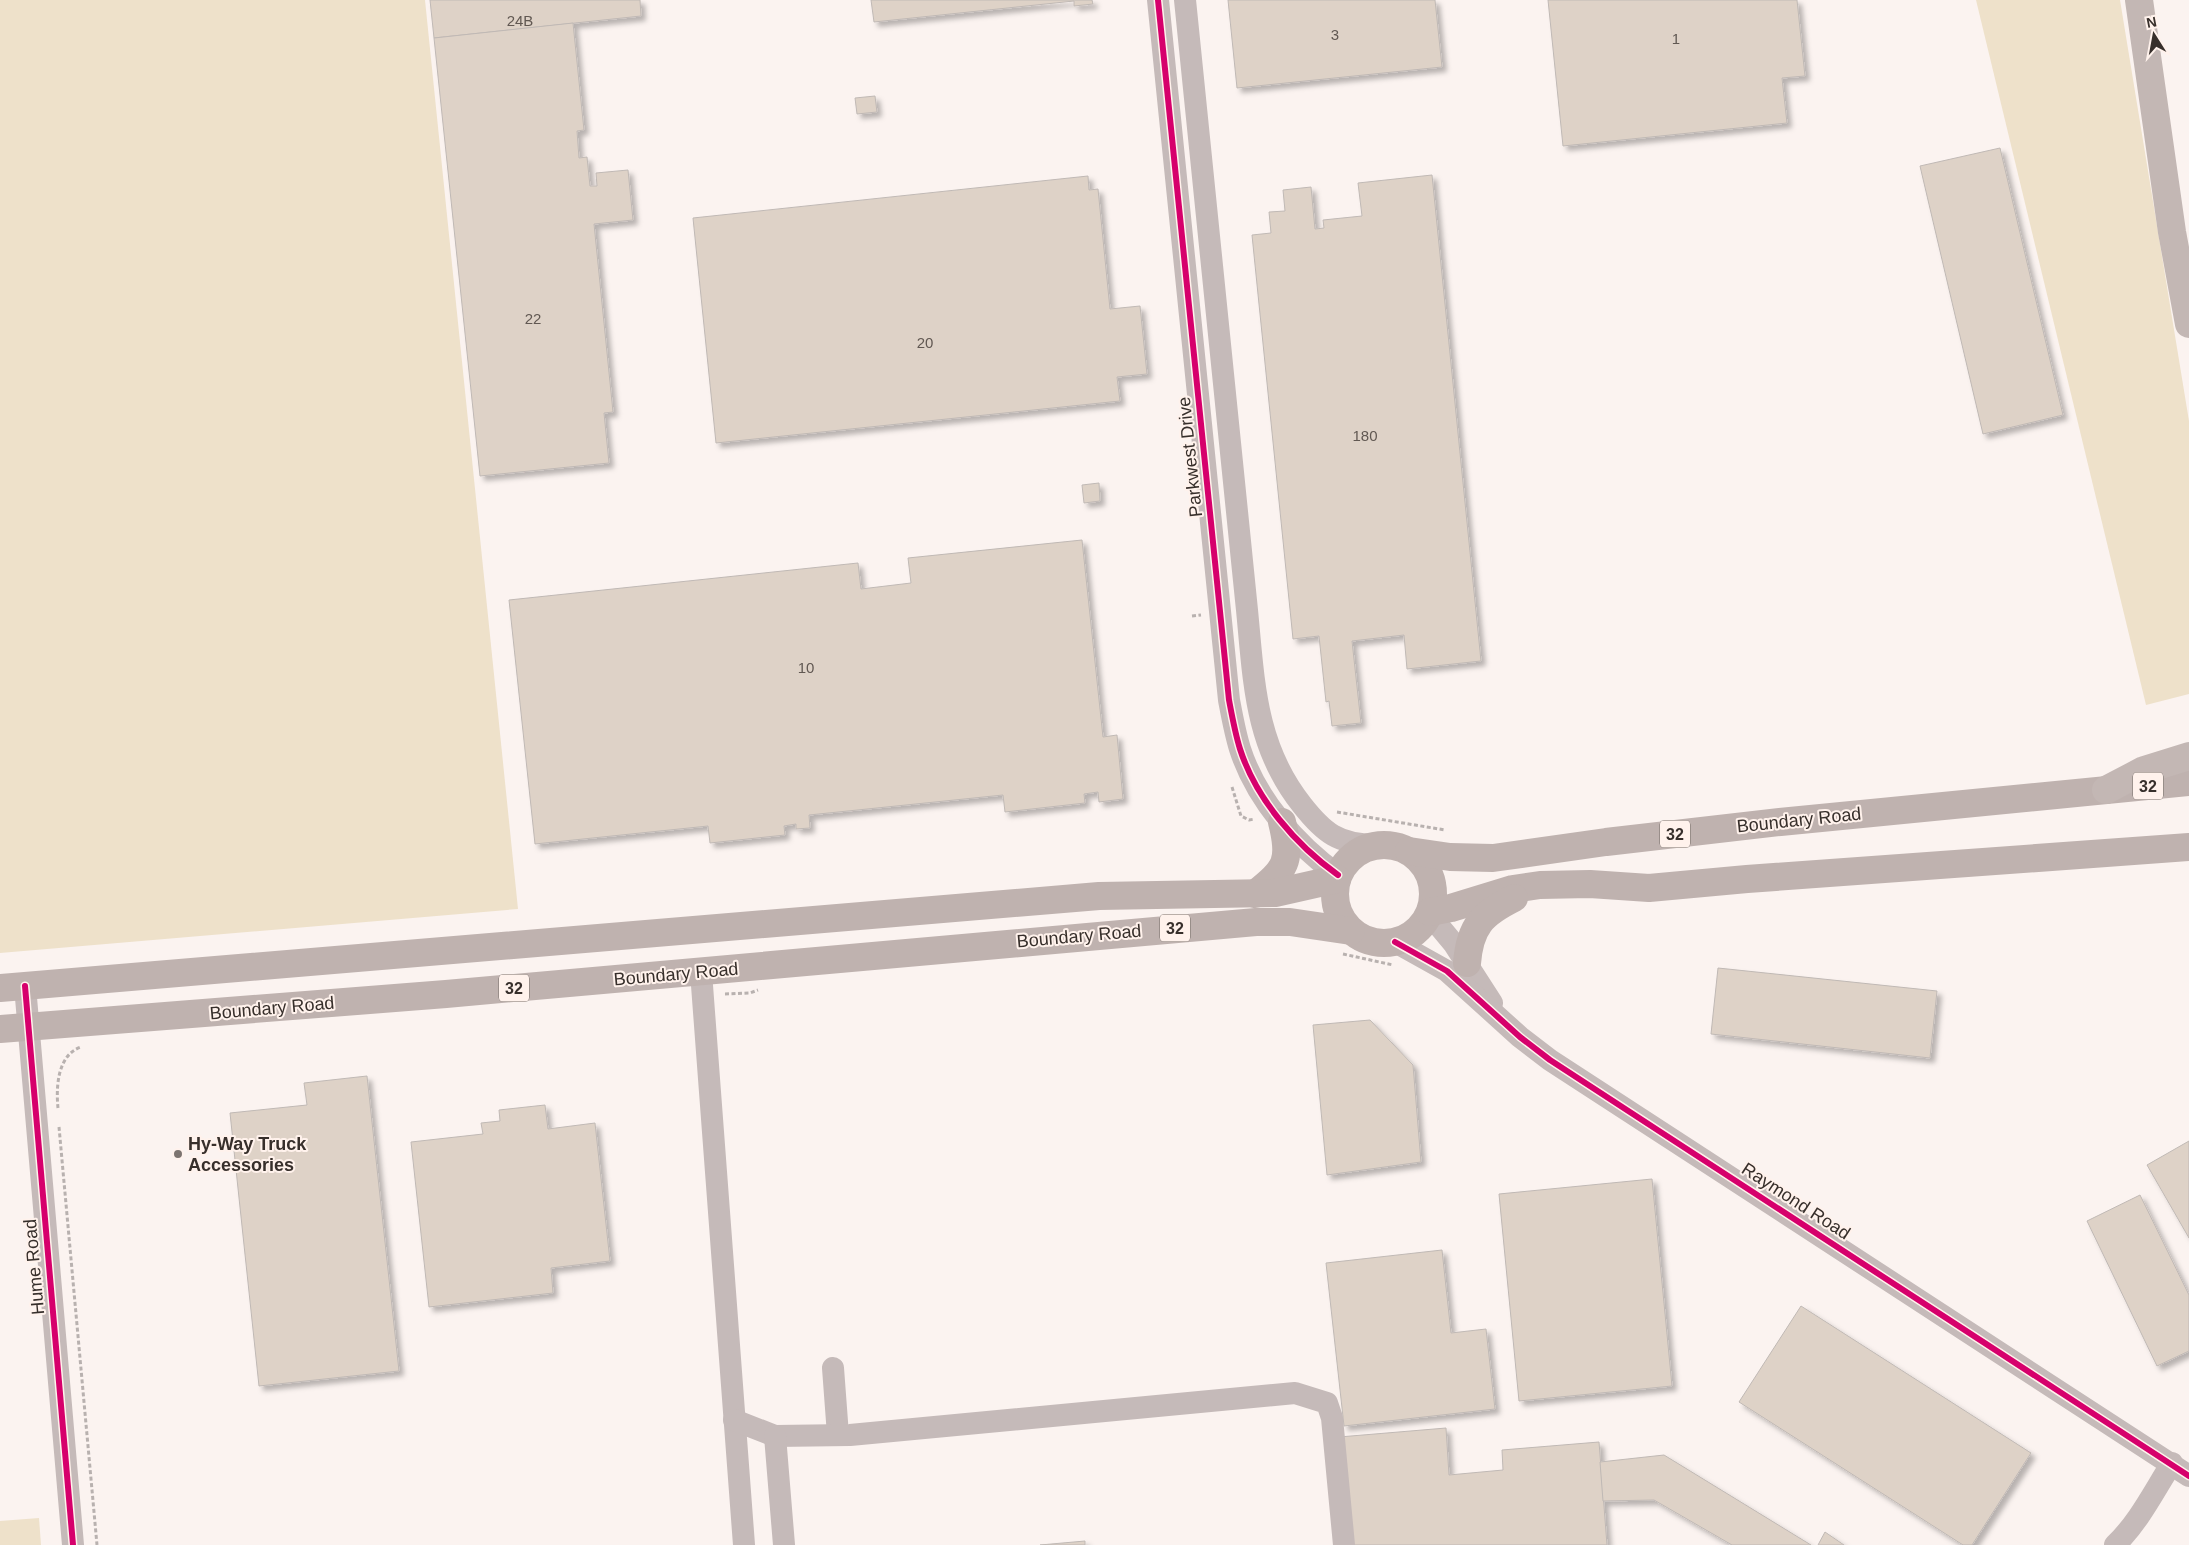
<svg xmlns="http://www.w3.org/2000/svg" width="2189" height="1545" font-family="Helvetica,sans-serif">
<defs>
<filter id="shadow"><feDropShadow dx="4.5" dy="4.5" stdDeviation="2.5" flood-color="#0004"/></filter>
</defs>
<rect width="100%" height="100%" fill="#fbf3f0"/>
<!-- green -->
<g fill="#eee1ca">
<path d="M0,0H425L518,909L0,953Z"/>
<path d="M1976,0H2120L2189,421V694L2146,705Z"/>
<path d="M39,1518L41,1545H0V1521Z"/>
</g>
<!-- building -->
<g fill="#ded2c7" stroke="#c0b9b5" filter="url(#shadow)">
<path d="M430,0H640L641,16L434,38Z"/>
<path d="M871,0H1092L1093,4L1074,6V1L874,22Z"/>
<path d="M1228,0H1435L1442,67L1237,88Z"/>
<path d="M1548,0H1797L1805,76L1782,78L1787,123L1563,146Z"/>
<path d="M573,23L584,130L577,131L579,158L587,157L590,186H597L596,173L628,170L633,220L594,224L613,412L604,413L609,463L480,476L434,38Z"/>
<path d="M875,96L877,112L857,114L855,98Z"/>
<path d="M2000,148L2063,415L1983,434L1920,166Z"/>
<path d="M1432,175L1481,661L1407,669L1404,635L1352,641L1361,723L1332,726L1329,701L1326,702L1319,636L1293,639L1252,235L1271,233L1269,212L1285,211L1283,190L1311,187L1315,229L1324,228L1323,220L1362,216L1358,183Z"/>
<path d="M1088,176L1089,190L1098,189L1110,309L1140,306L1147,374L1117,377L1120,401L716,443L693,218Z"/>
<path d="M1099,483L1100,501L1084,503L1082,485Z"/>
<path d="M1082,540L1103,737L1117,735L1123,799L1099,802L1098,792L1084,794L1085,803L1005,812L1003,795L809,815L810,828L796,829V824L784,826L785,835L710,843L708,826L535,844L509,600L858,563L861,589L911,583L908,558Z"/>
<path d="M1718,968L1937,991L1930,1058L1711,1034Z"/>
<path d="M1370,1020L1413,1065L1421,1162L1327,1175L1313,1025Z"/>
<path d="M367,1076L399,1371L259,1386L230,1113L307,1105L304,1083Z"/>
<path d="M545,1105L548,1129L595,1123L610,1261L551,1268L553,1293L429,1307L411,1142L483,1134L481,1123L500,1121L499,1110Z"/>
<path d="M2189,1141V1238L2147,1165Z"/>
<path d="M1652,1179L1672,1386L1519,1401L1499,1194Z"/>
<path d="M2140,1195L2189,1295V1351L2157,1366L2087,1221Z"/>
<path d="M1442,1250L1451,1333L1486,1329L1495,1409L1344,1426L1326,1263Z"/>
<path d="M1801,1306L2031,1453L1972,1545H1963L1739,1402Z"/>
<path d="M1446,1428L1449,1475L1503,1470L1502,1450L1599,1442L1607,1545H1348L1339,1437Z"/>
<path d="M1664,1455L1811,1545H1732L1654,1500L1603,1501L1600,1462Z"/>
<path d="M1825,1532L1844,1545H1818Z"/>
<path d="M1085,1541V1545H1040Z"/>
</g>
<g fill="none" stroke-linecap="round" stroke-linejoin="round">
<!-- path -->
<g stroke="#b8b1af" stroke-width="3" stroke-dasharray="4 2.5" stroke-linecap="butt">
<path d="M1192,616L1201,615"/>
<path d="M1232,787L1241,816L1249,820L1255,819"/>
<path d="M1337,812L1445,830"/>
<path d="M1343,954L1393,965"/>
<path d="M725,994L750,993L758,990"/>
<path d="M58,1108C56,1088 57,1055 81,1047"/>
<path d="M59,1127L97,1545"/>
</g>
<!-- minor -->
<g stroke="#c5bab9" stroke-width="22">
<path d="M1158,0L1229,700C1232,716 1235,733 1240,749C1256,799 1296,845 1338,875"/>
<path d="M1185,0L1247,610C1254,682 1255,746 1302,805C1324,833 1338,844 1375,845"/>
<path d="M1429,914L1454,944L1492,1003"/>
<path d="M1395,942L1447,971L1520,1037L1550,1060L2189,1476"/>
<path d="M701,972L744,1545"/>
<path d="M25,986L73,1545"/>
<path d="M833,1368L838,1435"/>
<path d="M734,1420L775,1436L850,1435L1295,1393L1327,1403L1332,1418L1344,1545"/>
<path d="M775,1436L784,1545"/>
<path d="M2115,1545C2139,1522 2154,1491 2172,1463"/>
</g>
<!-- major -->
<g stroke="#bfb2af" stroke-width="28">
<circle cx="1384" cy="894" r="49"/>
<path d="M1409,851L1450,857L1493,858L1606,842L1780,822L2189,782"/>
<path d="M1255,894C1286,869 1292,862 1282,822"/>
<path d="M1430,912L1451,908L1513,889L1540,885L1590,884L1649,888L1747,879L2189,847"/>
<path d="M1467,963C1470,926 1482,914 1514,898"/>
<path d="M0,988L1099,896L1275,893L1337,879"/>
<path d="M0,1029L446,994L1256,922H1290L1351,931"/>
</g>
<!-- highway -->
<g stroke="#c3b7b4" stroke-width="28">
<path d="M2139,0L2172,232L2189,324"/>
<path d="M2106,790L2144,770L2189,756"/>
</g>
<!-- cycleway casing -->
<g stroke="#fff2ec" stroke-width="9">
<g id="cycleway">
<path d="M1158,0L1229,700C1232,716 1235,733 1240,749C1256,799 1296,845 1338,875"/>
<path d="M1395,942L1447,971L1520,1037L1550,1060L2189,1476"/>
<path d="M25,986L73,1545"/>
</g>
</g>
<!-- cycleway -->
<use href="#cycleway" stroke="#d6006c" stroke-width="6"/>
</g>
<!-- markers -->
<circle fill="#7c7470" stroke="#fff2ec" stroke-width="2" cx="178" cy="1154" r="5"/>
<g text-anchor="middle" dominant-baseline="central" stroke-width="4" stroke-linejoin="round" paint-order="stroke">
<!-- number labels -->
<g font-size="15" fill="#615852">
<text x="520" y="20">24B</text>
<text x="1335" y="34">3</text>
<text x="1676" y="38">1</text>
<text x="533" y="318">22</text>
<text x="925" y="342">20</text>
<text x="1365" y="435">180</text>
<text x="806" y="667">10</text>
</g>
<!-- shield labels -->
<g fill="#fff2ec" stroke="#736a65" stroke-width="1">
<rect x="2133" y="772.5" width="30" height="27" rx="4"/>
<rect x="1660" y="820.5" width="30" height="27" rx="4"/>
<rect x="1160" y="914.5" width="30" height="27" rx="4"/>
<rect x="499" y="974.5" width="30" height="27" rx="4"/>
</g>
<g font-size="16" font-weight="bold" fill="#372f2b">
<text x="2148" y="786">32</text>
<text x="1675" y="834">32</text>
<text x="1175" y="928">32</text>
<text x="514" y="988">32</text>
</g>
<!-- street labels -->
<g font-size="18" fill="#372f2b" stroke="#fff2ec">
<text transform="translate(1190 457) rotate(-96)">Parkwest Drive</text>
<text transform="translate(1799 820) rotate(-6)">Boundary Road</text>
<text transform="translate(1079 936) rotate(-5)">Boundary Road</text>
<text transform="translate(676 974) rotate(-5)">Boundary Road</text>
<text transform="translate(272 1008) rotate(-5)">Boundary Road</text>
<text transform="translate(1796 1201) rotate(33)">Raymond Road</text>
<text transform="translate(34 1267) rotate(-95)">Hume Road</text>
</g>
<!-- poi labels -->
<g font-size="18" font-weight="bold" fill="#372f2b" stroke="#fff2ec" text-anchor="start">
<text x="188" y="1144">Hy-Way Truck<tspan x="188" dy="21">Accessories</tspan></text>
</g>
</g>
<!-- north arrow -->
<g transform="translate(2154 35) rotate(349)" stroke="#fff2ec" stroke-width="4" paint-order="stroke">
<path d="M0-4L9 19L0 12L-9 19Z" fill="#372f2b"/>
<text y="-8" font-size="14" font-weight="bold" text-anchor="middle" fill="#372f2b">N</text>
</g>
</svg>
